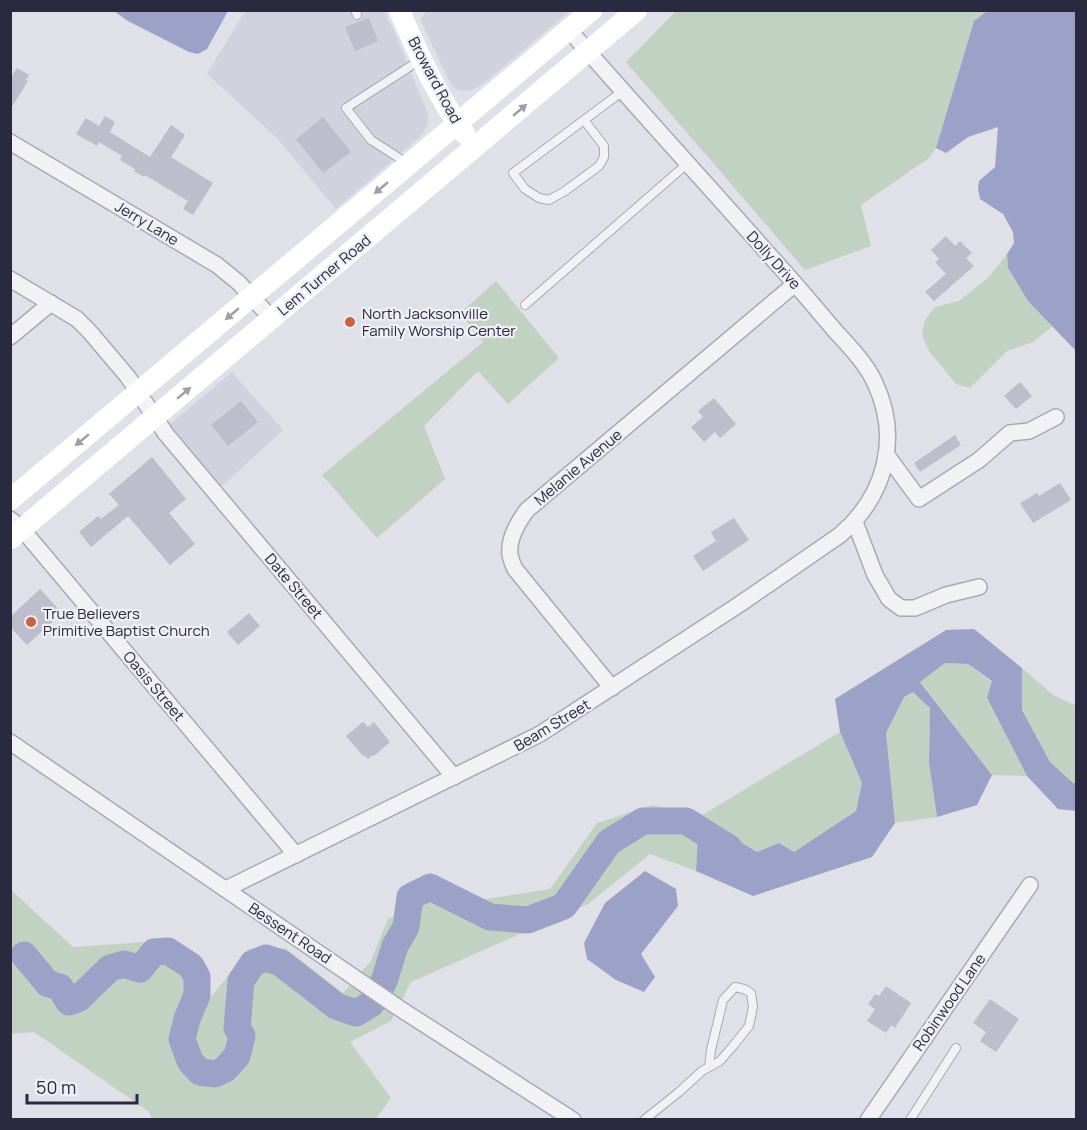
<svg xmlns="http://www.w3.org/2000/svg" width="1087" height="1130" font-family="Manrope,sans-serif">
<rect width="100%" height="100%" fill="#dfe0e8"/>
<!-- built -->
<g fill="#d1d2dd">
<path d="M428,10H570V11L483,84L470,91L458,90L451,85L420,19Z"/>
<path d="M245,11H384L395,33L428,114V124L421,136L336,209L277,138L207,74Z"/>
<path d="M232,372L283,430L209,498L156,436Z"/>
</g>
<!-- green -->
<g fill="#c1d2c2">
<path d="M676,11H989L974,21L936,148L929,158L861,205L871,246L805,270L626,62Z"/>
<path d="M1007,254L1008,268L1028,301L1053,326L1033,342L1007,351L970,388L956,384L929,351L922,335L925,320L935,307L959,301L989,277Z"/>
<path d="M496,281L559,358L508,404L478,371L424,426L445,479L377,538L322,475L483,342L460,313Z"/>
<path d="M945,663L968,664L992,682L987,699L1027,776L992,775L920,681Z"/>
<path d="M1022,668L1053,695L1076,706V782L1074,785L1050,762L1022,710Z"/>
<path d="M914,691L930,708L929,763L937,817L895,823L886,733L904,697Z"/>
<path d="M840,732L862,783L856,811L794,852L779,843L757,852L699,817L696,871L650,854L588,904L411,982L391,1021L350,1042L391,1098L376,1119H152L148,1111L34,1032L11,1034L10,889L73,947L161,941L197,959L210,998L250,949L285,948L343,993L371,961L388,919L399,914L412,882L434,877L479,900L550,889L597,823L653,805L699,817Z"/>
</g>
<!-- water -->
<g fill="#9ba1c7">
<path d="M989,10L1076,11V351L1028,301L1008,268L1007,254L1014,243L1013,232L1003,214L980,199L978,189L979,181L995,167L998,127L968,137L946,153L936,148L974,21Z"/>
<path d="M114,11H228L207,49L198,54L189,52L128,21Z"/>
<path d="M974,629L1022,668V710L1050,762L1074,784L1076,782V811L1058,809L1027,776L987,698L992,681L968,664L945,663L920,682L992,775L977,805L937,817L929,763L930,708L913,692L904,697L886,733L895,823L872,857L753,896L696,871L699,817L757,852L779,843L794,852L856,811L862,783L840,732L835,699L946,630Z"/>
<path d="M645,871L676,889L678,906L641,954L655,977L644,992L616,980L587,959L584,943L605,903Z"/>
</g>
<g fill="none" stroke-linecap="round" stroke-linejoin="round">
<!-- stream -->
<path stroke="#9ba1c7" stroke-width="4.5" d="M10,953L19,950L24,955"/>
<!-- river -->
<path stroke="#9ba1c7" stroke-width="27" d="M24,955L48,984L60,987L69,1002L78,999L110,968L124,964L140,969L154,952L168,951L191,966L197,977V995L187,1019L182,1039L190,1061L200,1072L215,1074L225,1069L237,1056L242,1036L237,1028L241,981L253,963L266,958L281,963L336,1006L356,1013L371,1004L384,981L395,946L406,927L410,897L430,887L490,917L528,920L564,906L609,842L643,821H686L729,848"/>
</g>
<!-- building -->
<g fill="#bdbdcb">
<path d="M369,18L378,41L355,51L345,27Z"/>
<path d="M17,68L29,75L26,80L28,81L10,110V78Z"/>
<path d="M105,116L115,122L110,132L150,157L171,125L185,135L171,157L213,183L193,215L183,209L188,201L145,175L144,177L134,171L135,169L120,160L122,156L99,142L97,146L76,134L86,118L99,126Z"/>
<path d="M323,117L351,152L323,173L296,139Z"/>
<path d="M946,236L955,246L960,241L972,253L966,258L974,266L934,301L925,292L946,274L935,262L939,259L931,250Z"/>
<path d="M1020,382L1032,396L1016,409L1004,396Z"/>
<path d="M714,398L736,424L720,438L715,432L704,442L691,427L703,417L698,411Z"/>
<path d="M241,401L258,422L228,446L211,425Z"/>
<path d="M955,435L961,445L920,472L914,463Z"/>
<path d="M152,457L186,499L169,513L195,544L170,565L128,516L91,547L79,532L98,516L101,519L119,505L109,494Z"/>
<path d="M1060,483L1071,500L1033,523L1020,503L1037,493L1039,496Z"/>
<path d="M734,518L749,540L703,571L693,556L716,541L711,532Z"/>
<path d="M40,589L62,613L27,645L10,627V617Z"/>
<path d="M249,613L260,626L238,645L227,632Z"/>
<path d="M363,722L368,727L374,722L390,742L374,756L373,755L368,759L364,755L363,756L346,736Z"/>
<path d="M886,986L911,1003L895,1028L891,1025L886,1033L867,1021L875,1009L868,1004L875,994L879,996Z"/>
<path d="M990,999L1019,1019L996,1052L980,1041L986,1032L973,1023Z"/>
</g>
<g fill="none" stroke-linecap="round" stroke-linejoin="round">
<!-- service casing -->
<g stroke="#a8a9b5" stroke-width="10">
<g id="service">
<path d="M355,10L357,15"/>
<path d="M584,120L604,146V157L599,166L565,191L549,200L539,198L525,189L513,173L623,91"/>
<path d="M407,163L371,140L346,108L420,60"/>
<path d="M525,305L688,163"/>
<path d="M644,1120L679,1092L702,1071L720,1061L733,1046L749,1026L753,1007L751,993L744,989L735,987L723,1000L711,1050L709,1067"/>
<path d="M910,1120L956,1048"/>
</g>
</g>
<!-- minor casing -->
<g stroke="#a8a9b5" stroke-width="18">
<g id="minor">
<path d="M10,142L217,265L239,283L272,319"/>
<path d="M10,279L77,319L89,331L128,377L166,434L454,777"/>
<path d="M10,337L51,303"/>
<path d="M886,454L919,499L979,460L1010,433L1029,431L1056,417"/>
<path d="M10,519L22,529L296,855"/>
<path d="M855,522L875,575L889,599L901,608H915L946,595L979,587"/>
<path d="M612,688L515,569C513,565 511,560 510,555C508,538 518,522 527,510L795,284"/>
<path d="M10,742L399,1008L573,1120"/>
<path d="M226,889L540,734L740,604L840,535C885,496 901,439 875,383C867,365 851,348 837,333C818,311 800,289 781,268C710,188 639,110 569,30"/>
<path d="M868,1120L1030,885"/>
</g>
</g>
<!-- service -->
<use href="#service" stroke="#f2f2f6" stroke-width="8"/>
<!-- minor -->
<use href="#minor" stroke="#f2f2f6" stroke-width="15"/>
<!-- secondary -->
<g stroke="#fff" stroke-width="21">
<path d="M399,10C418,53 437,96 465,134"/>
<path d="M10,500L592,10"/>
<path d="M10,539L637,10"/>
</g>
</g>
<!-- one-way arrows -->
<defs><path id="oneway-solid" d="M-6-.8H1V-3.2L6.5 0L1 3.2V.8H-6Z" transform="scale(1.5)"/></defs>
<g fill="#9f9fa9">
<use href="#oneway-solid" transform="translate(520 110) rotate(-40)"/>
<use href="#oneway-solid" transform="translate(381 188) rotate(140)"/>
<use href="#oneway-solid" transform="translate(232 314) rotate(140)"/>
<use href="#oneway-solid" transform="translate(184 393) rotate(-40)"/>
<use href="#oneway-solid" transform="translate(82 440) rotate(140)"/>
</g>
<!-- markers -->
<g fill="#c96348" stroke="#efeff6" stroke-width="2">
<circle cx="350" cy="322" r="6"/>
<circle cx="31" cy="622" r="6"/>
</g>
<g text-anchor="middle" dominant-baseline="central" stroke-width="4.5" stroke-linejoin="round" paint-order="stroke">
<!-- street labels -->
<g font-size="15" fill="#29293f" stroke="#efeff6">
<text transform="translate(435 80) rotate(62)">Broward Road</text>
<text transform="translate(147 223) rotate(31)">Jerry Lane</text>
<text transform="translate(774 260) rotate(48)">Dolly Drive</text>
<text transform="translate(324 275) rotate(-40)">Lem Turner Road</text>
<text transform="translate(578 467) rotate(-40)">Melanie Avenue</text>
<text transform="translate(294 586) rotate(50)">Date Street</text>
<text transform="translate(154 686) rotate(50)">Oasis Street</text>
<text transform="translate(552 725) rotate(-31)">Beam Street</text>
<text transform="translate(290 933) rotate(34)">Bessent Road</text>
<text transform="translate(949 1002) rotate(-55)">Robinwood Lane</text>
</g>
<!-- poi labels -->
<g font-size="15" fill="#29293f" stroke="#efeff6" text-anchor="start">
<text x="362" y="313">North Jacksonville<tspan x="362" dy="17">Family Worship Center</tspan></text>
<text x="43" y="613">True Believers<tspan x="43" dy="17">Primitive Baptist Church</tspan></text>
</g>
</g>
<!-- border -->
<rect width="1087" height="1130" fill="none" stroke="#29293f" stroke-width="24"/>
<!-- scale -->
<path d="M27 1094v9h110v-9" fill="none" stroke="#29293f" stroke-width="3"/>
<text x="36" y="1094" font-size="18" fill="#29293f" stroke="#efeff6" stroke-width="4.5" paint-order="stroke">50 m</text>
</svg>
